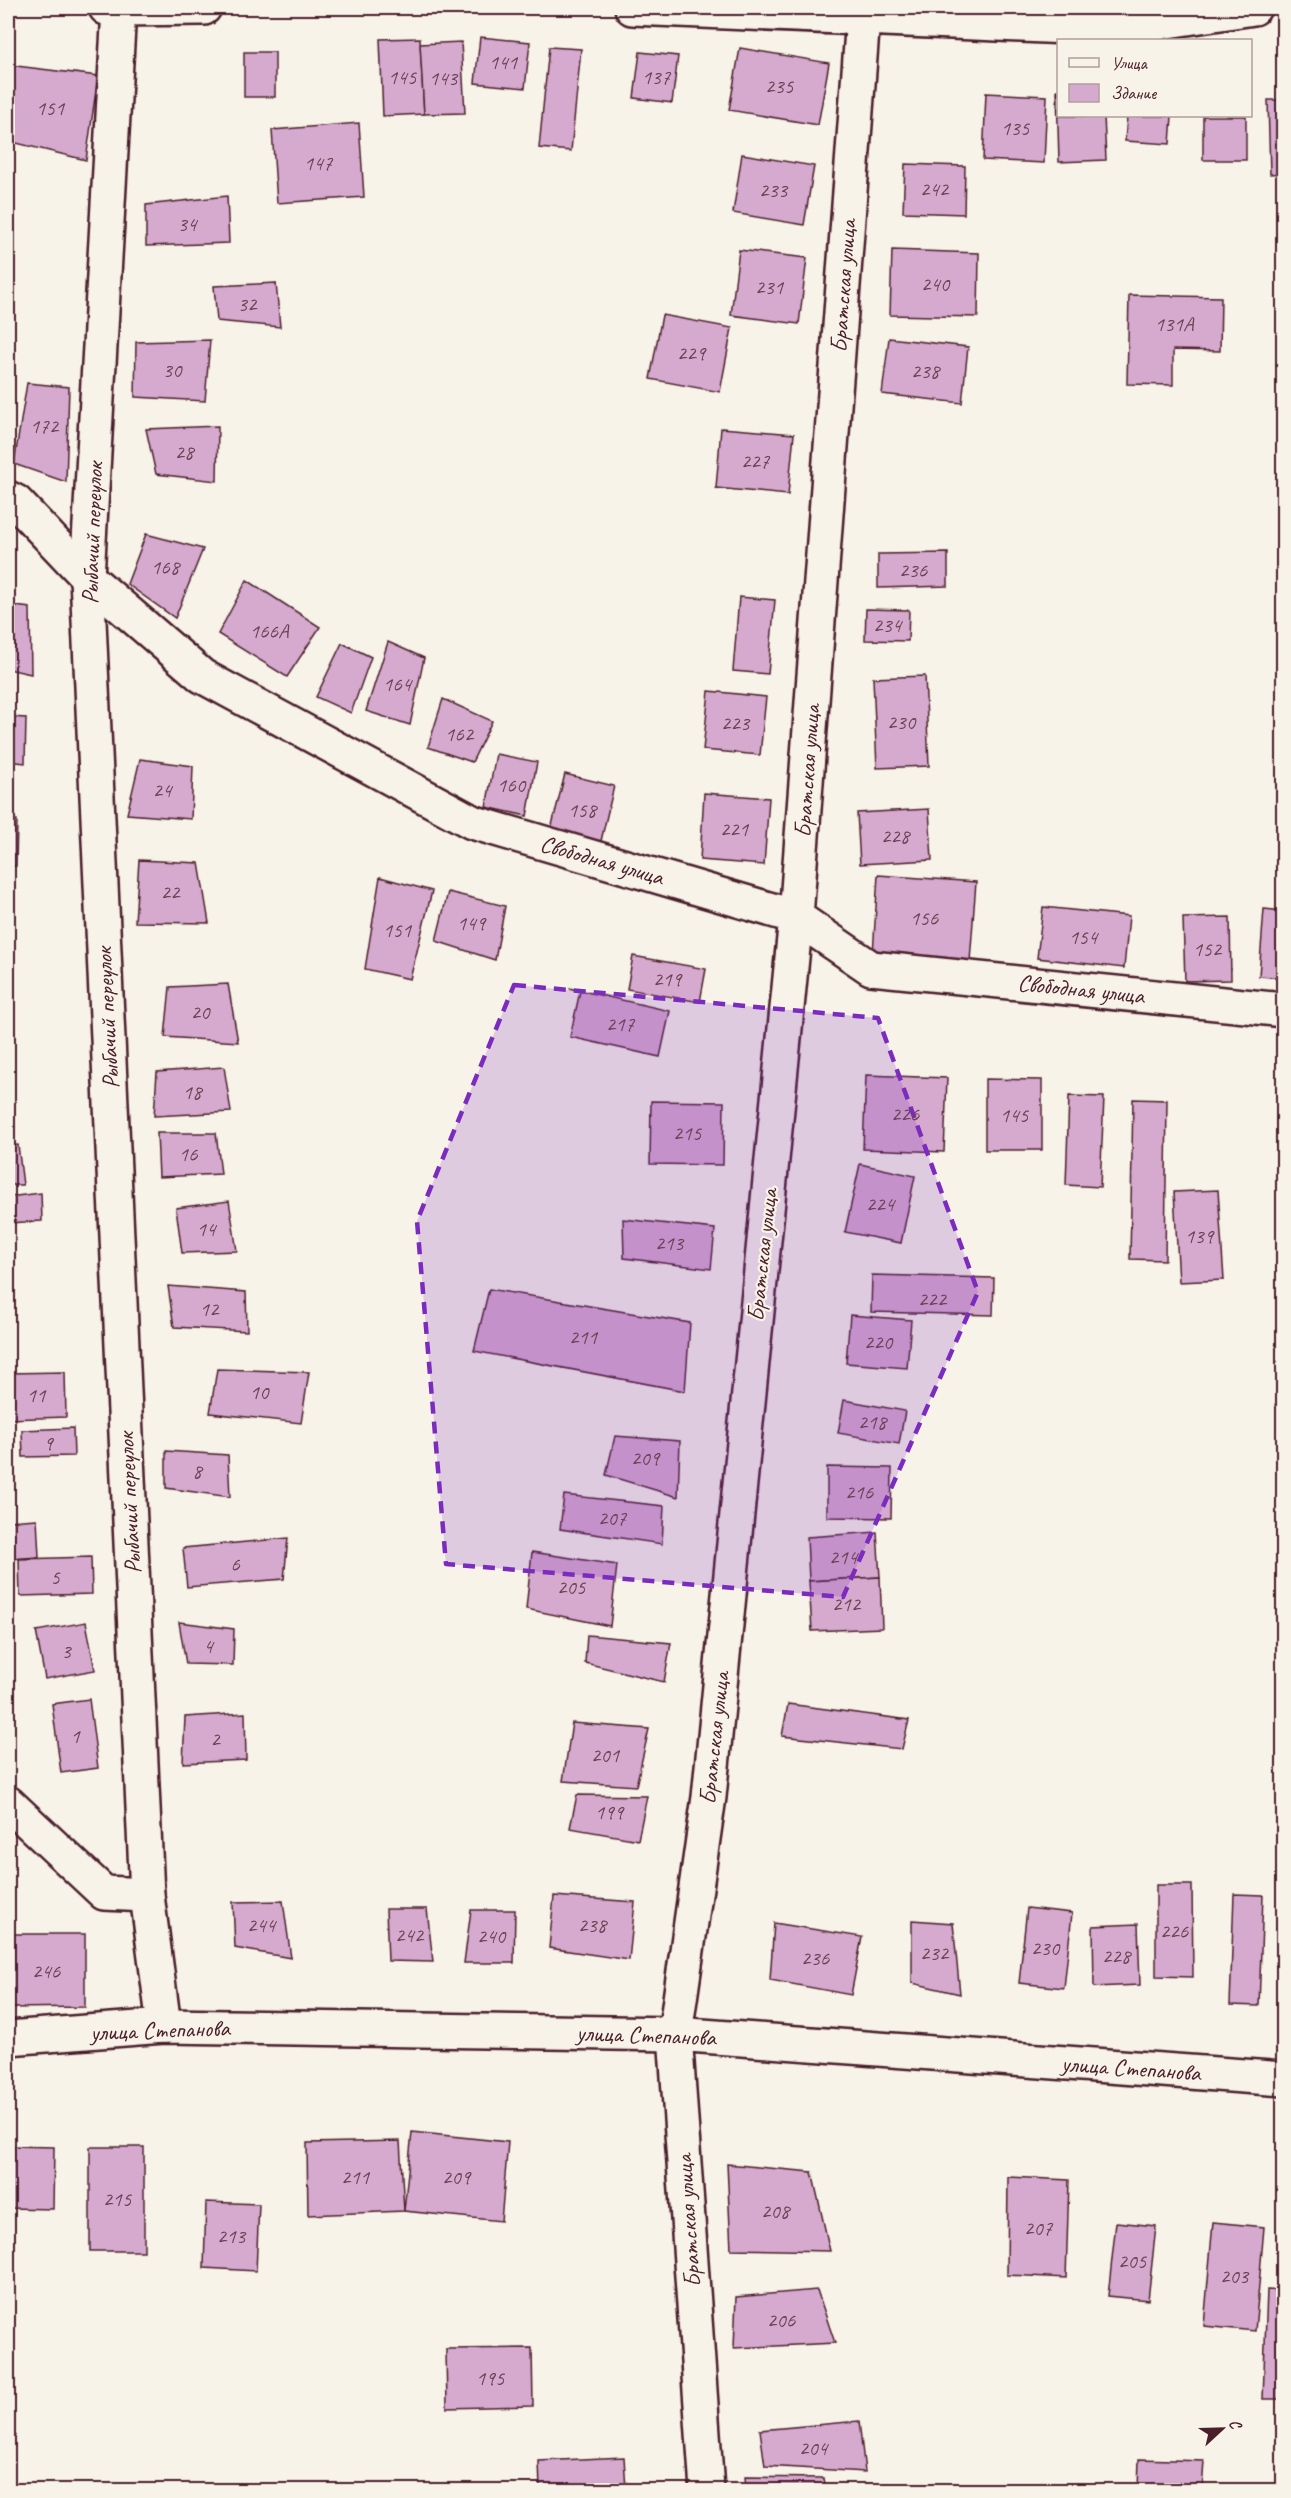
<svg xmlns="http://www.w3.org/2000/svg" width="1291" height="2498" font-family="Caveat,sans-serif">
<rect width="100%" height="100%" fill="#f7f3e8"/>
<filter id="ink" filterUnits="userSpaceOnUse"><feTurbulence type="fractalNoise" baseFrequency=".0167" numOctaves="2"/><feDisplacementMap in="SourceGraphic" scale="12" xChannelSelector="R" yChannelSelector="G"/><feConvolveMatrix kernelMatrix="1 2 1 2 8 2 1 2 1" color-interpolation-filters="sRGB"/></filter>
<g filter="url(#ink)">
<!-- building -->
<g fill="#d6aacf" stroke="#4a1f2b" stroke-width="1.5">
<path d="M480,37L530,42L525,88L475,83Z"/>
<path d="M420,38L424,114L383,116L380,39Z"/>
<path d="M461,42L465,113L424,114L420,44Z"/>
<path d="M549,47L581,49L571,151L539,148Z"/>
<path d="M740,48L829,63L818,125L729,110Z"/>
<rect x="244" y="52" width="31" height="45"/>
<path d="M640,52L678,56L672,103L634,98Z"/>
<path d="M8,65L98,76L86,160L8,141Z"/>
<path d="M1057,90H1058V116H1104L1106,160L1059,162Z"/>
<path d="M986,93L1047,96L1044,163L983,160Z"/>
<path d="M1268,100H1284V173L1270,174Z"/>
<path d="M1127,116H1172L1170,144L1125,141Z"/>
<rect x="1203" y="116" width="43" height="44"/>
<path d="M359,123L364,197L277,203L272,130Z"/>
<path d="M742,154L814,166L804,225L733,213Z"/>
<path d="M905,164L965,166L964,214L903,212Z"/>
<path d="M227,196L229,243L146,246V205Z"/>
<path d="M739,250L807,258L799,324L731,315Z"/>
<path d="M892,250L979,253L978,317L890,315Z"/>
<path d="M276,283L280,327L217,321L214,286Z"/>
<path d="M1129,295L1221,297L1220,351L1173,350V385L1127,384Z"/>
<path d="M662,315L732,328L720,392L650,379Z"/>
<path d="M889,338L968,347L962,403L882,394Z"/>
<path d="M210,340L205,401L135,397L136,342Z"/>
<path d="M27,383L69,387L66,482L14,464Z"/>
<path d="M218,426L217,481L156,474L146,429Z"/>
<path d="M721,428L794,434L788,495L716,488Z"/>
<path d="M146,534L203,549L175,618L127,584Z"/>
<path d="M948,553V586L878,588V554Z"/>
<path d="M247,580L320,627L287,677L218,634Z"/>
<path d="M739,597L775,600L768,674L733,671Z"/>
<path d="M8,605L30,608L31,674L8,669Z"/>
<path d="M866,609L909,610L908,641L865,640Z"/>
<path d="M388,642L424,658L410,725L366,711Z"/>
<path d="M342,643L371,657L351,713L316,697Z"/>
<path d="M925,676L929,766L877,768L873,678Z"/>
<path d="M709,691L766,697L760,755L703,750Z"/>
<path d="M443,699L492,721L472,762L428,747Z"/>
<path d="M8,717L26,718L25,763L8,761Z"/>
<path d="M496,754L537,762L527,816L486,807Z"/>
<path d="M140,759L193,766L191,819L127,814Z"/>
<path d="M565,774L614,786L600,845L550,833Z"/>
<path d="M704,793L769,798L764,865L700,860Z"/>
<path d="M929,809L932,860L860,864L857,813Z"/>
<path d="M17,820L16,866H8V821Z"/>
<path d="M139,860L199,863L209,923L135,922Z"/>
<path d="M878,875L976,882L970,961L873,954Z"/>
<path d="M380,877L432,891L410,979L365,969Z"/>
<path d="M448,892L505,906L495,960L436,941Z"/>
<path d="M1043,907L1129,916L1124,968L1037,958Z"/>
<path d="M1264,909L1284,911V978L1259,976Z"/>
<path d="M1230,917L1231,980L1185,981L1183,918Z"/>
<path d="M633,956L706,969L700,1002L627,989Z"/>
<path d="M228,984L238,1042L165,1037L170,987Z"/>
<path d="M569,988L670,1011L660,1057L570,1037L580,991Z"/>
<path d="M224,1067L231,1112L154,1116L157,1072Z"/>
<path d="M866,1075L947,1078L944,1152L863,1149Z"/>
<path d="M985,1079L1042,1080V1150H985Z"/>
<path d="M1069,1096L1104,1097L1100,1187L1066,1185Z"/>
<path d="M1133,1099L1167,1100L1165,1260L1130,1259Z"/>
<path d="M651,1101L724,1102L723,1165L650,1164Z"/>
<path d="M157,1133H216L221,1174L159,1177Z"/>
<path d="M18,1145L23,1185H8V1146Z"/>
<path d="M860,1164L915,1176L901,1243L845,1232Z"/>
<path d="M1218,1190L1224,1280L1179,1282L1174,1192Z"/>
<path d="M41,1193L42,1221L8,1223V1197Z"/>
<path d="M229,1201L237,1251L182,1253L176,1208Z"/>
<path d="M623,1219L715,1229L711,1269L624,1258Z"/>
<path d="M872,1275L994,1278L993,1315L871,1312Z"/>
<path d="M168,1286L246,1292L247,1331L174,1327Z"/>
<path d="M489,1289L690,1323L685,1391L474,1351Z"/>
<path d="M850,1315L911,1320L907,1368L846,1363Z"/>
<path d="M217,1369L309,1372L301,1423L210,1413Z"/>
<path d="M65,1372L66,1417L8,1419V1373Z"/>
<path d="M844,1400L905,1411L899,1444L838,1433Z"/>
<path d="M73,1428L74,1456L23,1457L22,1430Z"/>
<path d="M615,1436L680,1441L678,1497L606,1475Z"/>
<path d="M166,1451L228,1455L230,1497L166,1488Z"/>
<path d="M827,1467L892,1468L891,1518L827,1517Z"/>
<path d="M564,1495L664,1506L662,1544L560,1529Z"/>
<path d="M37,1519L39,1557L8,1559V1521Z"/>
<path d="M877,1532L880,1577L809,1581L807,1537Z"/>
<path d="M288,1538L284,1579L187,1587L183,1548Z"/>
<path d="M532,1552L617,1565L610,1626L526,1609Z"/>
<path d="M91,1557L92,1594L20,1596L19,1559Z"/>
<path d="M880,1577L882,1628L812,1631L809,1581Z"/>
<path d="M86,1622L95,1670L45,1679L36,1631Z"/>
<path d="M179,1622L234,1629L233,1665L186,1664Z"/>
<path d="M587,1635L671,1643L664,1682L585,1663Z"/>
<path d="M89,1699L98,1768L61,1773L52,1704Z"/>
<path d="M788,1704L909,1720L902,1749L782,1736Z"/>
<path d="M245,1713L246,1760L183,1763L185,1717Z"/>
<path d="M572,1723L649,1729L636,1786L563,1781Z"/>
<path d="M577,1795L647,1796L638,1840L570,1828Z"/>
<path d="M1156,1885H1192L1193,1977L1156,1976Z"/>
<path d="M1234,1894L1263,1895L1259,2006L1230,2005Z"/>
<path d="M554,1896L635,1902L629,1960L549,1948Z"/>
<path d="M283,1901L291,1958L235,1948L233,1902Z"/>
<path d="M1027,1908L1072,1913L1064,1988L1019,1983Z"/>
<path d="M386,1909H427L433,1962L388,1961Z"/>
<path d="M471,1910H515L514,1963H464Z"/>
<path d="M912,1920L953,1923L960,1994L912,1983Z"/>
<path d="M774,1923L862,1937L851,1995L770,1980Z"/>
<path d="M1138,1924L1140,1985L1094,1987L1093,1926Z"/>
<path d="M8,1934H85V2007L8,2008Z"/>
<path d="M412,2132L508,2142L501,2221L404,2211Z"/>
<path d="M400,2141L404,2211L308,2215L307,2143Z"/>
<path d="M9,2146L54,2147L53,2209L8,2208Z"/>
<rect x="90" y="2147" width="54" height="104"/>
<path d="M727,2164L812,2172L830,2251L731,2249Z"/>
<path d="M1008,2177L1069,2180L1066,2278L1007,2275Z"/>
<path d="M206,2202L259,2204L256,2271L204,2268Z"/>
<path d="M1116,2222L1156,2226L1148,2300L1108,2296Z"/>
<path d="M1213,2222L1264,2227L1255,2331L1204,2326Z"/>
<path d="M817,2290L835,2343L734,2348L736,2297Z"/>
<path d="M1267,2290L1284,2291V2399H1263Z"/>
<path d="M532,2348L533,2406L447,2408L446,2349Z"/>
<path d="M859,2421L865,2472L765,2466L760,2430Z"/>
<path d="M624,2457L626,2490H540L539,2461Z"/>
<path d="M1139,2459L1204,2461L1202,2490H1138Z"/>
<path d="M745,2477L824,2478L826,2490H746Z"/>
</g>
<g fill="none" stroke-linecap="round" stroke-linejoin="round">
<!-- street casing -->
<g stroke="#4a1f2b" stroke-width="38">
<g id="street">
<path d="M106,8L119,9L204,8"/>
<path d="M632,8L1114,29L1254,8"/>
<path d="M119,9L87,577L147,1895L164,2026"/>
<path d="M8,498L16,502L87,577L202,676L472,822L796,917L871,968L1284,1010"/>
<path d="M8,1803L104,1893L147,1895"/>
<path d="M8,2038L164,2026L675,2034L709,1797L796,917L863,17"/>
</g>
</g>
<!-- secondary casing -->
<g stroke="#4a1f2b" stroke-width="38">
<path id="secondary" d="M707,2490L675,2034L1284,2079"/>
</g>
<!-- street -->
<use href="#street" stroke="#f7f3e8" stroke-width="33"/>
<!-- secondary -->
<use href="#secondary" stroke="#f7f3e8" stroke-width="33"/>
</g>
</g>
<!-- marked area -->
<path fill="#7b2cbf" fill-opacity="0.2" stroke="#7b2cbf" stroke-width="4.5" stroke-dasharray="12 8" stroke-linejoin="round" d="M514,985L878,1018L978,1292L843,1597L446,1564L417,1221Z"/>
<g text-anchor="middle" dominant-baseline="central" stroke-width="4.5" stroke-linejoin="round" paint-order="stroke">
<!-- number labels -->
<g font-size="21" fill="#6d4254">
<text x="503" y="62">141</text>
<text x="402" y="77">145</text>
<text x="656" y="77">137</text>
<text x="443" y="78">143</text>
<text x="779" y="86">235</text>
<text x="50" y="108">151</text>
<text x="1015" y="128">135</text>
<text x="318" y="163">147</text>
<text x="934" y="189">242</text>
<text x="773" y="190">233</text>
<text x="187" y="224">34</text>
<text x="935" y="284">240</text>
<text x="769" y="287">231</text>
<text x="247" y="304">32</text>
<text x="1174" y="324">131А</text>
<text x="691" y="353">229</text>
<text x="172" y="370">30</text>
<text x="925" y="371">238</text>
<text x="44" y="426">172</text>
<text x="184" y="452">28</text>
<text x="755" y="461">227</text>
<text x="165" y="567">168</text>
<text x="913" y="570">236</text>
<text x="887" y="625">234</text>
<text x="269" y="631">166А</text>
<text x="397" y="684">164</text>
<text x="901" y="722">230</text>
<text x="735" y="723">223</text>
<text x="459" y="734">162</text>
<text x="511" y="785">160</text>
<text x="162" y="790">24</text>
<text x="582" y="810">158</text>
<text x="734" y="829">221</text>
<text x="895" y="836">228</text>
<text x="170" y="892">22</text>
<text x="924" y="918">156</text>
<text x="471" y="923">149</text>
<text x="397" y="930">151</text>
<text x="1083" y="937">154</text>
<text x="1207" y="949">152</text>
<text x="667" y="979">219</text>
<text x="200" y="1012">20</text>
<text x="620" y="1024">217</text>
<text x="192" y="1092">18</text>
<text x="905" y="1114">226</text>
<text x="1014" y="1115">145</text>
<text x="687" y="1133">215</text>
<text x="188" y="1154">16</text>
<text x="880" y="1204">224</text>
<text x="206" y="1229">14</text>
<text x="1199" y="1236">139</text>
<text x="669" y="1243">213</text>
<text x="932" y="1299">222</text>
<text x="209" y="1309">12</text>
<text x="583" y="1337">211</text>
<text x="878" y="1342">220</text>
<text x="259" y="1392">10</text>
<text x="36" y="1395">11</text>
<text x="872" y="1422">218</text>
<text x="48" y="1443">9</text>
<text x="645" y="1458">209</text>
<text x="197" y="1471">8</text>
<text x="859" y="1492">216</text>
<text x="612" y="1518">207</text>
<text x="843" y="1557">214</text>
<text x="235" y="1564">6</text>
<text x="55" y="1577">5</text>
<text x="571" y="1587">205</text>
<text x="846" y="1604">212</text>
<text x="208" y="1646">4</text>
<text x="66" y="1651">3</text>
<text x="75" y="1736">1</text>
<text x="215" y="1739">2</text>
<text x="605" y="1755">201</text>
<text x="609" y="1812">199</text>
<text x="261" y="1925">244</text>
<text x="592" y="1925">238</text>
<text x="1174" y="1931">226</text>
<text x="409" y="1935">242</text>
<text x="491" y="1936">240</text>
<text x="1045" y="1948">230</text>
<text x="934" y="1953">232</text>
<text x="1116" y="1956">228</text>
<text x="815" y="1958">236</text>
<text x="46" y="1971">246</text>
<text x="355" y="2177">211</text>
<text x="456" y="2177">209</text>
<text x="117" y="2199">215</text>
<text x="775" y="2211">208</text>
<text x="1038" y="2228">207</text>
<text x="231" y="2236">213</text>
<text x="1132" y="2261">205</text>
<text x="1234" y="2276">203</text>
<text x="781" y="2320">206</text>
<text x="490" y="2378">195</text>
<text x="813" y="2448">204</text>
</g>
<!-- street labels -->
<g font-size="24" fill="#4a1f2b" stroke="#f7f3e8">
<text transform="translate(843 286) rotate(-86)">Братская улица</text>
<text transform="translate(92 533) rotate(-88)">Рыбачий переулок</text>
<text transform="translate(807 771) rotate(-86)">Братская улица</text>
<text transform="translate(602 860) rotate(16)">Свободная улица</text>
<text transform="translate(1081 989) rotate(6)">Свободная улица</text>
<text transform="translate(107 1018) rotate(-93)">Рыбачий переулок</text>
<text transform="translate(762 1255) rotate(-84)">Братская улица</text>
<text transform="translate(129 1503) rotate(-93)">Рыбачий переулок</text>
<text transform="translate(714 1738) rotate(-84)">Братская улица</text>
<text transform="translate(160 2030) rotate(-2)">улица Степанова</text>
<text transform="translate(646 2035) rotate(2)">улица Степанова</text>
<text transform="translate(1131 2068) rotate(4)">улица Степанова</text>
<text transform="translate(688 2221) rotate(-94)">Братская улица</text>
</g>
</g>
<!-- margin -->
<rect width="1291" height="2498" fill="none" stroke="#f7f3e8" stroke-width="30"/>
<rect x="15" y="15" width="1261" height="2468" fill="none" stroke="#4a1f2b" stroke-width="2" filter="url(#ink)"/>
<!-- legend -->
<rect x="1057" y="39" width="195" height="78" fill="#f7f3e8" stroke="#b29e9c" stroke-width="1.5"/>
<rect x="1069" y="58" width="30" height="9" fill="#f7f3e8" stroke="#b29e9c" stroke-width="1.5"/>
<text x="1111" y="69" font-size="18" fill="#4a1f2b">Улица</text>
<rect x="1069" y="84" width="30" height="18" fill="#d6aacf" stroke="#b29e9c" stroke-width="1.5"/>
<text x="1111" y="99" font-size="18" fill="#4a1f2b">Здание</text>
<!-- north arrow -->
<g transform="translate(1222 2429) rotate(68)" stroke="#f7f3e8" stroke-width="4.5" paint-order="stroke">
<path d="M0-4.5L10 22L0 15L-10 22Z" fill="#4a1f2b"/>
<text y="-9" font-size="16" font-weight="bold" text-anchor="middle" fill="#4a1f2b">С</text>
</g>
</svg>
